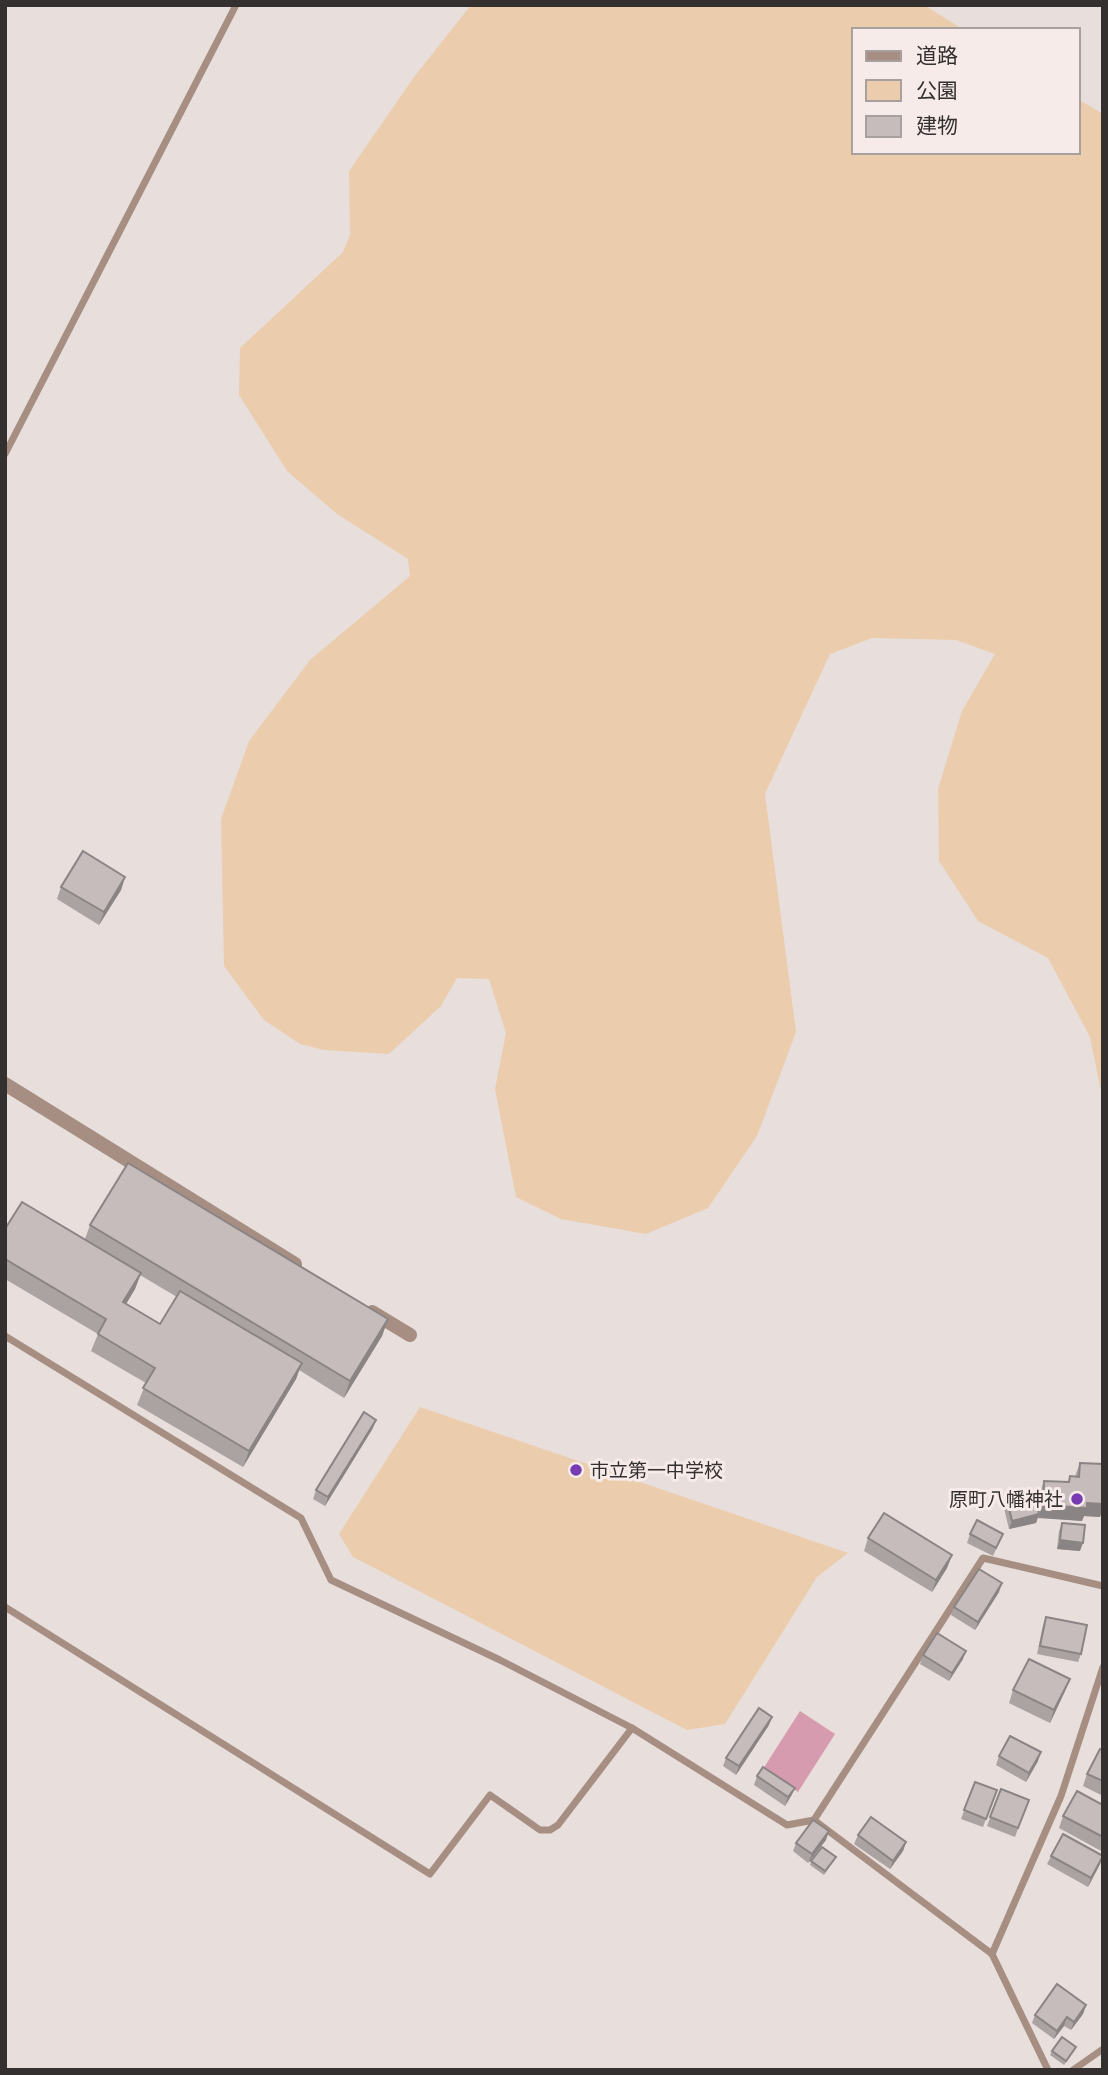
<svg xmlns="http://www.w3.org/2000/svg" width="1108" height="2075" font-family="'Source Serif 4','Noto Sans JP',serif">
<rect width="100%" height="100%" fill="#e8dedb"/>
<!-- green -->
<g fill="#ebcdad">
<path d="M471,5H924L964,30H854V152H1078V99L1103,114V1101L1090,1037L1048,958L978,921L939,861L938,789L962,711L995,654L956,640L872,638L830,654L765,794L796,1032L757,1136L708,1208L646,1234L561,1219L516,1197L495,1089L506,1033L489,979L457,978L441,1006L389,1054L324,1050L300,1044L264,1020L224,966L221,819L249,741L310,660L410,576L408,559L337,514L287,471L239,395L240,348L343,252L350,235L349,171L414,77Z"/>
<path d="M420,1407L848,1553L817,1577L725,1724L687,1730L353,1557L339,1534Z"/>
</g>
<!-- water -->
<path fill="#d79baf" d="M800,1711L835,1734L798,1792L763,1769Z"/>
<g fill="none" stroke-linecap="round" stroke-linejoin="round">
<!-- service -->
<g stroke="#a68f82" stroke-width="7">
<path d="M5,454L236,5"/>
<path d="M5,1336L301,1518L331,1580L500,1660L632,1728"/>
<path d="M5,1607L430,1874L490,1795L540,1830H550L558,1825L632,1728L787,1825L814,1820L992,1954L1048,2070"/>
<path d="M814,1820L983,1558L1103,1586"/>
<path d="M992,1954L1061,1796L1103,1667"/>
<path d="M1073,2070L1103,2049"/>
</g>
<!-- minor -->
<g stroke="#a68f82" stroke-width="14">
<path d="M5,1084L295,1264"/>
<path d="M372,1312L410,1335"/>
</g>
</g>
<!-- wall -->
<g fill="#aba2a2" fill-rule="evenodd">
<path d="M125,877L121,890L99,925L57,899L61,887Z"/>
<path d="M90,1225L388,1319L382,1336L344,1398L299,1370L296,1379L243,1467L137,1405L146,1383L91,1351L98,1334L5,1279V1229L85,1239ZM140,1275L177,1297L160,1324L126,1304L135,1289Z"/>
<path d="M373,1428L325,1506L313,1499L316,1490Z"/>
<path d="M1080,1463L1100,1517L1084,1516L1082,1521L1038,1517L1036,1523L1009,1529L1004,1508L1007,1500L1039,1511L1040,1493L1044,1481L1068,1482L1070,1476H1075Z"/>
<path d="M1062,1523L1080,1551L1057,1549L1059,1531Z"/>
<path d="M970,1534H1003L993,1556L967,1543Z"/>
<path d="M868,1538L952,1555L947,1568L932,1592L864,1551Z"/>
<path d="M999,1592L975,1630L951,1615L954,1607Z"/>
<path d="M1046,1617L1081,1654L1078,1662L1037,1654L1043,1625Z"/>
<path d="M923,1655L963,1659L949,1681L920,1664Z"/>
<path d="M1070,1679L1065,1691L1050,1723L1009,1703L1013,1690Z"/>
<path d="M769,1725L736,1775L723,1766L726,1758Z"/>
<path d="M1103,1750V1796L1083,1786L1087,1774Z"/>
<path d="M999,1756L1038,1761L1026,1782L996,1765Z"/>
<path d="M757,1776L795,1788L791,1796L785,1806L754,1785Z"/>
<path d="M975,1782L997,1790L983,1827L961,1819Z"/>
<path d="M1001,1789L1029,1800L1015,1837L987,1826Z"/>
<path d="M1103,1804V1852L1059,1828L1063,1816L1102,1805Z"/>
<path d="M858,1835L906,1842L903,1851L890,1869L854,1844Z"/>
<path d="M826,1840L808,1863L793,1851L796,1843Z"/>
<path d="M1051,1856L1100,1864L1088,1887L1047,1864Z"/>
<path d="M836,1857L834,1861L824,1875L810,1865L811,1861Z"/>
<path d="M1086,2005L1083,2014L1071,2030L1064,2026L1054,2039L1032,2023L1035,2015Z"/>
<path d="M1052,2051H1074L1064,2065L1050,2055Z"/>
</g>
<!-- shaded-wall -->
<g fill="#8b8484">
<path d="M125,877L121,890L99,925L104,912Z"/>
<path d="M141,1273L135,1289L117,1319L123,1302Z"/>
<path d="M388,1319L382,1336L344,1398L350,1381Z"/>
<path d="M302,1363L296,1379L243,1467L249,1451Z"/>
<path d="M376,1420L373,1428L325,1506L328,1497Z"/>
<path d="M1087,1503L1103,1504V1510L1100,1517L1084,1516L1082,1521L1038,1518L1043,1505Z"/>
<path d="M1039,1514L1036,1523L1009,1529L1012,1521Z"/>
<path d="M1060,1540L1083,1543L1080,1551L1057,1549Z"/>
<path d="M952,1555L947,1568L932,1592L936,1580Z"/>
<path d="M1002,1583L999,1592L975,1630L978,1622Z"/>
<path d="M966,1651L963,1659L949,1681L952,1673Z"/>
<path d="M1070,1679L1065,1691L1050,1723L1054,1710Z"/>
<path d="M772,1717L769,1725L736,1775L739,1766Z"/>
<path d="M1041,1752L1038,1761L1026,1782L1029,1773Z"/>
<path d="M795,1788L791,1796L785,1806L788,1797Z"/>
<path d="M829,1831L826,1840L808,1863L812,1854Z"/>
<path d="M906,1842L903,1851L890,1869L893,1861Z"/>
<path d="M1103,1857L1100,1864L1088,1887L1091,1878Z"/>
<path d="M1086,2005L1083,2014L1071,2030L1074,2022Z"/>
<path d="M1067,2017L1064,2026L1054,2039L1057,2031Z"/>
</g>
<!-- building -->
<g fill="#c7bcbc" stroke="#8b8484" stroke-width="2">
<path d="M83,851L125,877L104,912L61,887Z"/>
<path d="M128,1163L388,1319L350,1381L90,1225Z"/>
<path d="M22,1202L141,1273L123,1302L160,1324L180,1291L302,1363L249,1451L143,1388L155,1368L98,1334L106,1319L5,1259V1229Z"/>
<path d="M364,1412L376,1420L328,1497L316,1490Z"/>
<path d="M1080,1463L1103,1464V1504L1087,1503V1508L1043,1505L1044,1481L1069,1482L1070,1476L1079,1477Z"/>
<path d="M1034,1493L1039,1514L1012,1521L1007,1500Z"/>
<path d="M884,1513L952,1555L936,1580L868,1538Z"/>
<path d="M977,1520L1003,1534L996,1548L970,1534Z"/>
<path d="M1062,1523L1085,1525L1083,1543L1060,1540Z"/>
<path d="M979,1569L1002,1583L978,1622L954,1607Z"/>
<path d="M1046,1617L1087,1625L1081,1654L1040,1646Z"/>
<path d="M937,1633L966,1651L952,1673L923,1655Z"/>
<path d="M1029,1659L1070,1679L1054,1710L1013,1690Z"/>
<path d="M759,1708L772,1717L739,1766L726,1758Z"/>
<path d="M1010,1736L1041,1752L1029,1773L999,1756Z"/>
<path d="M1100,1749L1103,1750V1781L1087,1774Z"/>
<path d="M763,1767L795,1788L788,1797L757,1776Z"/>
<path d="M975,1782L997,1790L986,1819L964,1810Z"/>
<path d="M1001,1789L1029,1800L1018,1828L990,1817Z"/>
<path d="M1077,1791L1103,1805V1837L1063,1816Z"/>
<path d="M871,1817L906,1842L893,1861L858,1835Z"/>
<path d="M813,1820L829,1831L812,1854L796,1843Z"/>
<path d="M1063,1834L1103,1856L1091,1878L1051,1856Z"/>
<path d="M822,1847L836,1857L825,1871L811,1861Z"/>
<path d="M1057,1984L1086,2005L1074,2022L1067,2017L1057,2031L1035,2015Z"/>
<path d="M1062,2037L1076,2047L1066,2061L1052,2051Z"/>
</g>
<!-- markers -->
<g fill="#783cb2" stroke="#f6ebe8" stroke-width="2.5">
<circle cx="576" cy="1470" r="7"/>
<circle cx="1077" cy="1499" r="7"/>
</g>
<g text-anchor="middle" dominant-baseline="central" stroke-width="6" stroke-linejoin="round" paint-order="stroke">
<!-- poi labels -->
<g font-size="19" fill="#34302f" stroke="#f6ebe8" text-anchor="start">
<text x="590" y="1470">市立第一中学校</text>
<text x="1063" y="1499" text-anchor="end">原町八幡神社</text>
</g>
</g>
<!-- border -->
<rect width="1108" height="2075" fill="none" stroke="#34302f" stroke-width="14"/>
<!-- legend -->
<rect x="852" y="28" width="228" height="126" fill="#f6ebe8" stroke="#a8a09e" stroke-width="2"/>
<rect x="866" y="51" width="35" height="10" fill="#a68f82" stroke="#a8a09e" stroke-width="2"/>
<text x="916" y="63" font-size="21" fill="#34302f">道路</text>
<rect x="866" y="80" width="35" height="21" fill="#ebcdad" stroke="#a8a09e" stroke-width="2"/>
<text x="916" y="98" font-size="21" fill="#34302f">公園</text>
<rect x="866" y="116" width="35" height="21" fill="#c7bcbc" stroke="#a8a09e" stroke-width="2"/>
<text x="916" y="133" font-size="21" fill="#34302f">建物</text>
</svg>
